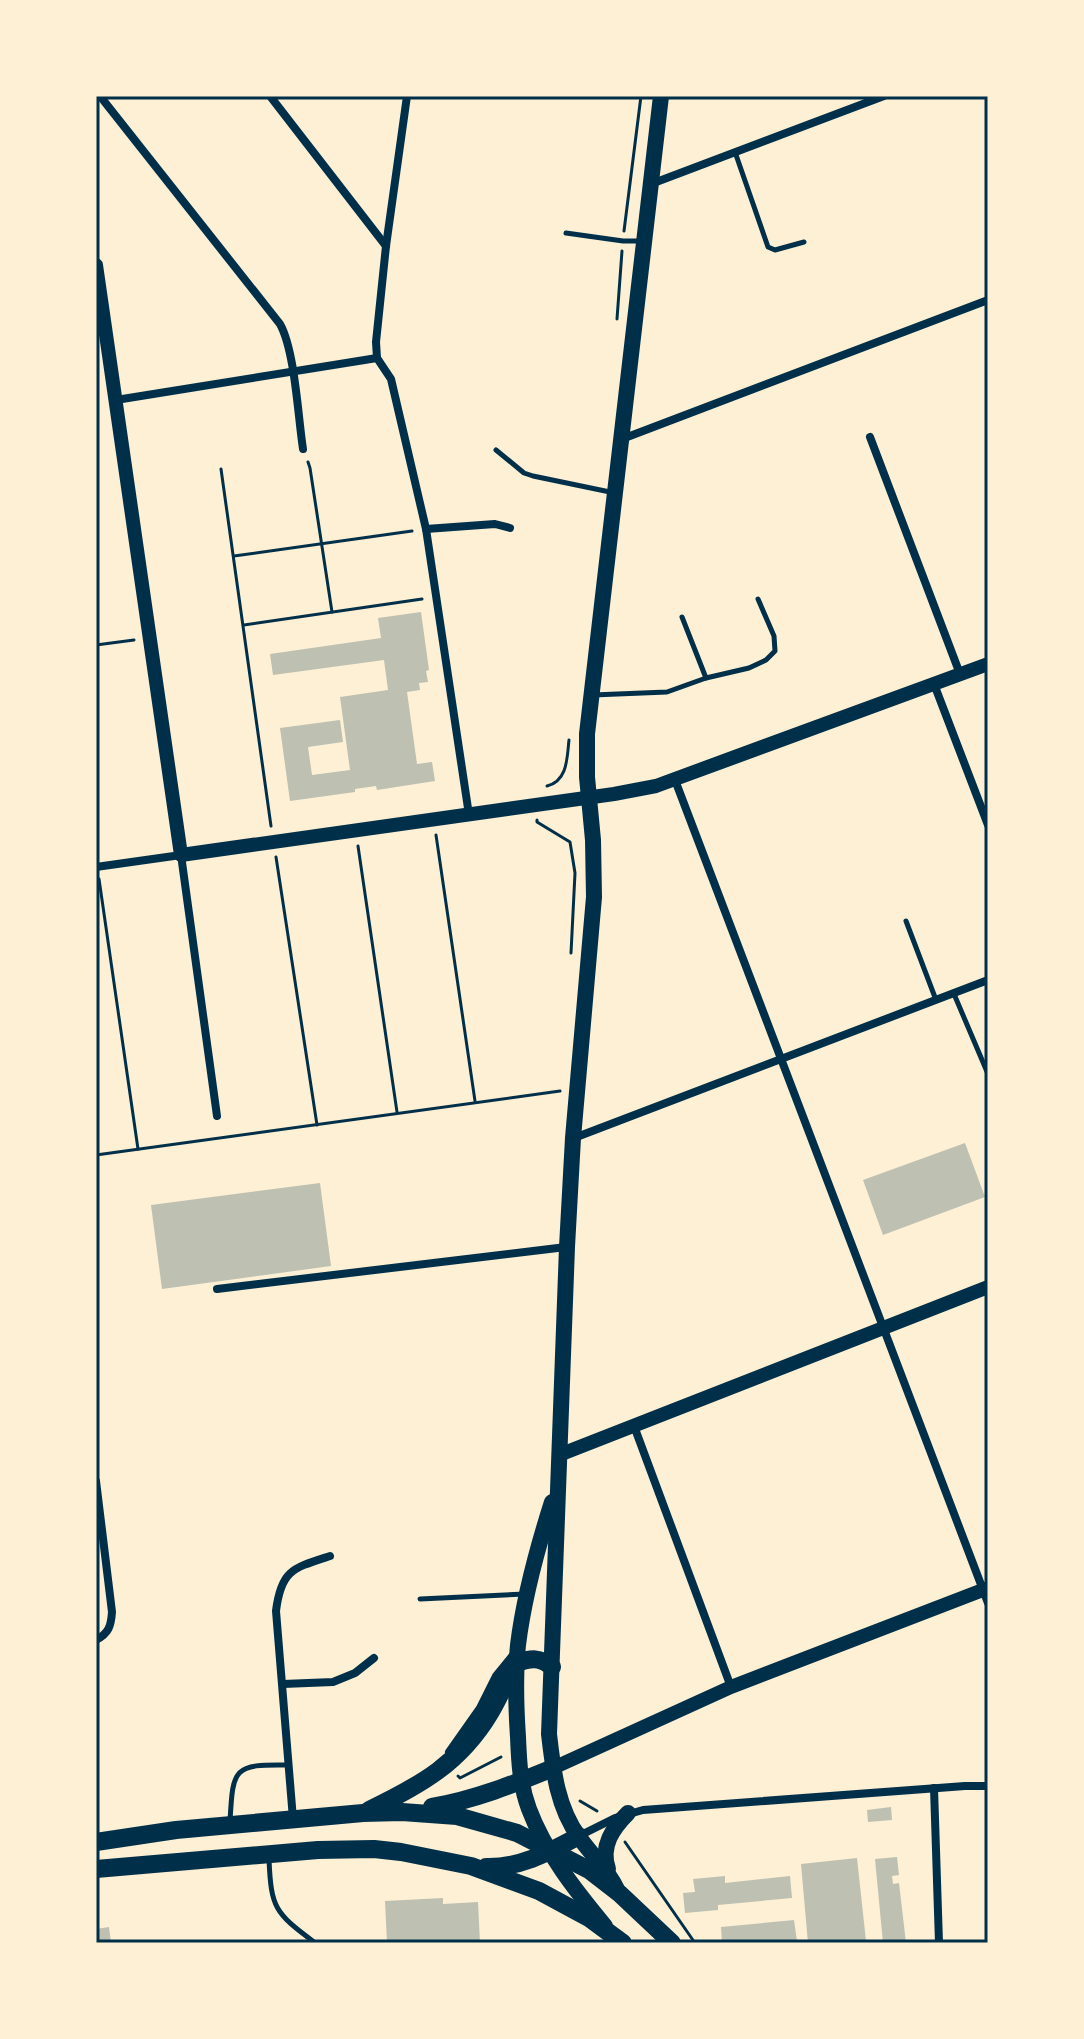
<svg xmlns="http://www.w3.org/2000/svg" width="1084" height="2039" font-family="Arial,sans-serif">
<rect width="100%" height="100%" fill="#fdf0d5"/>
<!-- building -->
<g fill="#bec0b2">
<path d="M421,612L429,670L426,671L428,682L419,683L420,690L407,692L417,764L432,762L435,781L377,790L376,786L355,789V792L290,801L280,728L340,720L343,742L308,747L312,775L350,770L340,697L388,690L384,660L273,675L270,654L381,638L378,618Z"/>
<path d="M965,1143L985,1197L883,1235L863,1180Z"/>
<path d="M320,1183L331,1266L162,1289L151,1205Z"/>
<path d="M891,1807L892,1820L868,1822L867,1810Z"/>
<path d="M897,1857L899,1875L892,1876L893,1884L899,1883L906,1943H883L875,1859Z"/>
<path d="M857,1858L866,1941L808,1943L801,1864Z"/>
<path d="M725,1876V1883L790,1876L792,1898L718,1905V1910L685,1913L683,1893L695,1892L693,1879Z"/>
<path d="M443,1898V1904L478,1902L480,1943H387L385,1901Z"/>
<path d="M794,1920L797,1941L722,1943L721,1927Z"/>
<path d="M109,1927L111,1943H96V1929Z"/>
</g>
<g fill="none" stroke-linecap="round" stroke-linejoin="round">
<!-- path -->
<g stroke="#003049" stroke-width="3">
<path d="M624,231L641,96"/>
<path d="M617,319L622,251"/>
<path d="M308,462L310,468L332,612"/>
<path d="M221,469L271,826"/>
<path d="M234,556L412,531"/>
<path d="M244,625L422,599"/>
<path d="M96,645L134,640"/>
<path d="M547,786C568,781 567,757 569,740"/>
<path d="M537,820V822L570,842L575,873L571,953"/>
<path d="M436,835L475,1101"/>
<path d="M358,846L397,1112"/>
<path d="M276,857L317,1125"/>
<path d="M99,879L138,1149"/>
<path d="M96,1155L560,1091"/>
<path d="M458,1776L460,1778L501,1757"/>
<path d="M580,1801L597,1811"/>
<path d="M625,1842L695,1943"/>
</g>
<!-- service -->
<g stroke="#003049" stroke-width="5">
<path d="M735,152L768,247L775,250L804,242"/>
<path d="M566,233L623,241H640"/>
<path d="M496,450L524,473L533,476L610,492"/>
<path d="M682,617L706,678"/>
<path d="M593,695L667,692L706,678L749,668L766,660L775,651L774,636L758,599"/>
<path d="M906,921L936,1000"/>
<path d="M954,994L988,1074"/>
<path d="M420,1599L525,1594"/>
<path d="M230,1821C233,1768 233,1764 288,1765"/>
<path d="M269,1859C271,1908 275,1913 314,1942"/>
</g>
<!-- minor -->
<g stroke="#003049" stroke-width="8">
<path d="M100,96L280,324C295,351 298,417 303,449"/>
<path d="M270,96L386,246"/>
<path d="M407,96L386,246L376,342L377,358L391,379L426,529L469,815"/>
<path d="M651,184L884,96"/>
<path d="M116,400L377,358"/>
<path d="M870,437L960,674"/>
<path d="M622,439L988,300"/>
<path d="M426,529L495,524L510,528"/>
<path d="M934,684L988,825"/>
<path d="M675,780L988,1603"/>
<path d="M96,867L181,855L217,1116"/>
<path d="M574,1138L988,980"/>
<path d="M217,1289L566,1247"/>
<path d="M634,1426L731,1687"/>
<path d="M96,1481L112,1612C111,1626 109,1633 96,1640"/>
<path d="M283,1684L333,1682L355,1673L374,1658"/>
<path d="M449,1752L480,1708L496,1676L514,1654"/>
<path d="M934,1788L939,1943"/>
<path d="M293,1819L276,1611C281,1570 293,1568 330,1556"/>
<path d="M579,1836L615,1818L643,1810L965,1786H988"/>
</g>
<!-- tertiary -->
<g stroke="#003049" stroke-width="14">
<path d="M96,265L181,855L614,794L656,786L988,664"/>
<path d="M559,1455L988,1287"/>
<path d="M553,1768L731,1687L988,1588"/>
</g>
<!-- secondary -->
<g stroke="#003049" stroke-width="16">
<path d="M552,1502C537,1549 524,1596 518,1645C515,1675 516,1707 518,1737C519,1762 520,1785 529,1809C545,1852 576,1891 605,1926"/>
<path d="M608,1869C600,1846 613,1828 628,1813"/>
<path d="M619,1893C607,1868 594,1858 579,1837C557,1807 553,1769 549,1734L567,1247L573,1138L594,897L593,840L587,777V734L661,96"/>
</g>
<!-- primary -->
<g stroke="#003049" stroke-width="18">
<path d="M432,1807C474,1800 514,1784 553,1768"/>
<path d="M369,1810C421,1785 460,1763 490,1713C500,1697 506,1679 517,1663C531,1658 540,1657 552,1667"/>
<path d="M96,1842L176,1830L363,1813L402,1812L457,1816L517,1833L589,1870L620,1894L672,1943"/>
<path d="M486,1867C521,1868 549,1852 579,1836"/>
<path d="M96,1869L318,1850L374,1849L401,1852L471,1866L539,1891L589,1918L623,1943"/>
</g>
</g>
<!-- border -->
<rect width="1084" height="2039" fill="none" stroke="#fdf0d5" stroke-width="196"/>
<rect x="98" y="98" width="888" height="1843" fill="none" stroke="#003049" stroke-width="3"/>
</svg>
